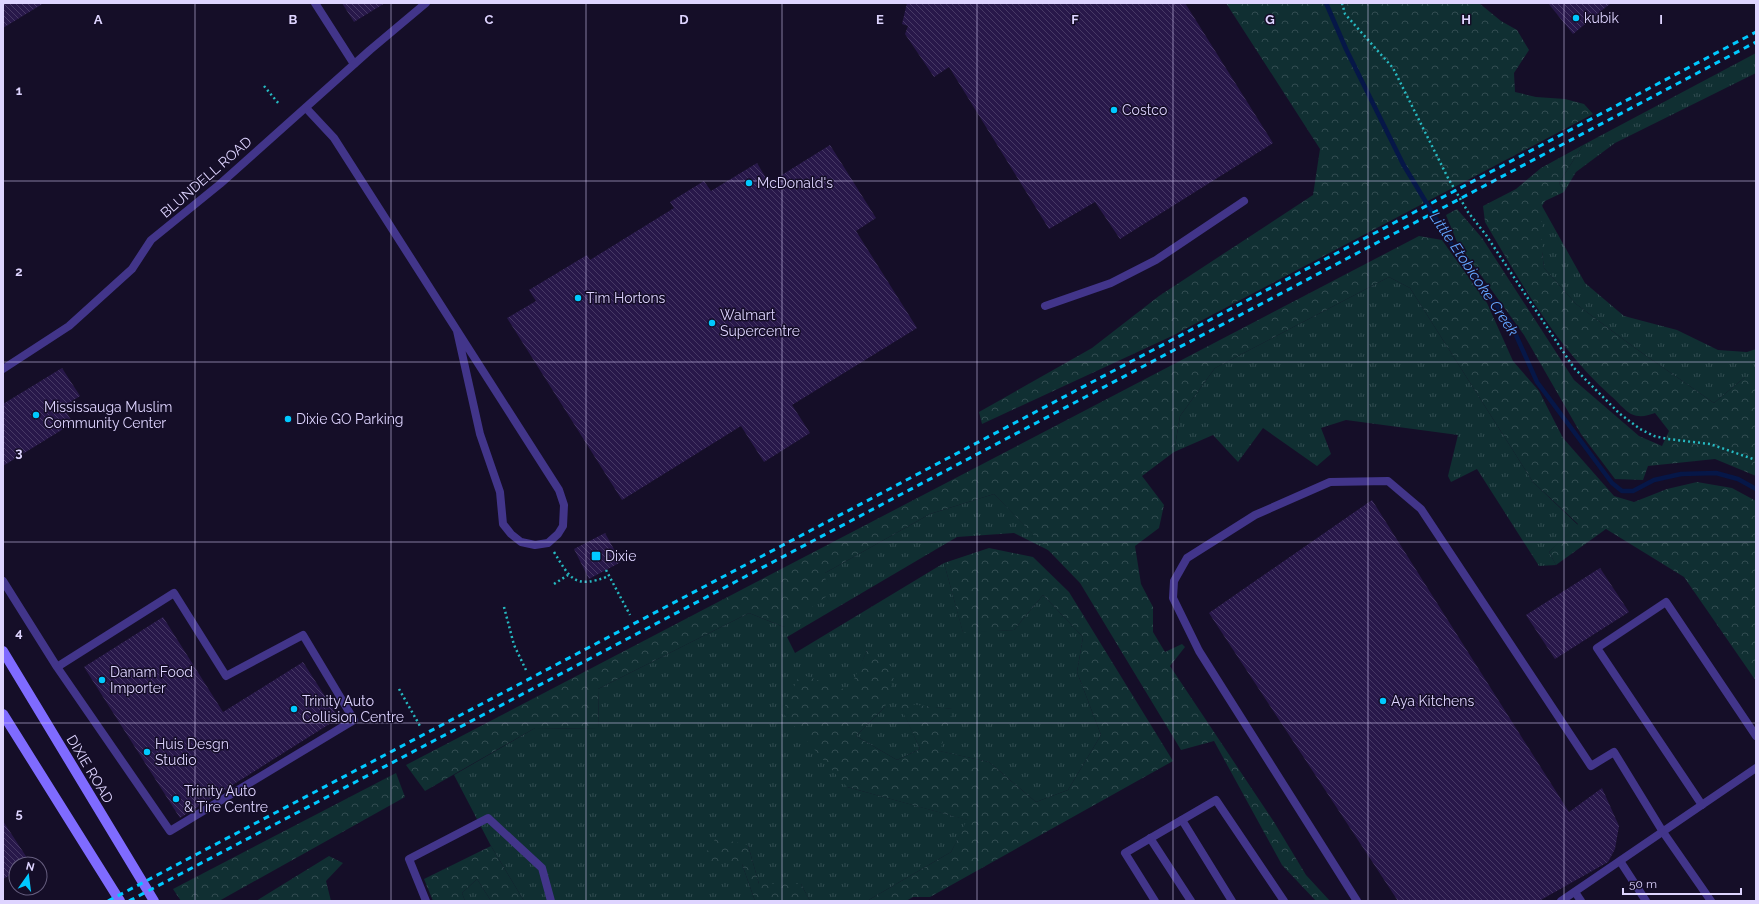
<svg xmlns="http://www.w3.org/2000/svg" width="1759" height="904" font-family="Raleway,sans-serif">
<defs>
<pattern id="grass-tufts" width="24" height="20" patternUnits="userSpaceOnUse"><rect width="24" height="20" fill="#102f32"/><path d="M3 7l-1-3M5 7V3M7 7l1-3M15 17l-1-3M17 17v-4M19 17l1-3" fill="none" stroke="#324c51"/></pattern>
<pattern id="forest-crowns" width="20" height="18" patternUnits="userSpaceOnUse"><rect width="20" height="18" fill="#102f32"/><path d="M2 6a3 3 0 1 1 6 0M12 15a3 3 0 1 1 6 0" fill="none" stroke="#324c51"/></pattern>
<pattern id="building-back-hatch" width="6" height="6" patternUnits="userSpaceOnUse"><rect width="6" height="6" fill="#28184a"/><path d="M-1 5l2 2M0 0l6 6M5-1l2 2" fill="none" stroke="#473965"/></pattern>
</defs>
<rect width="100%" height="100%" fill="#150e28"/>
<!-- grass -->
<g fill="url(#grass-tufts)">
<path d="M1756,53V73L1615,143L1576,172L1564,192L1559,183L1583,145Z"/>
<path d="M1542,206L1585,283L1624,316L1677,330L1718,350L1747,352L1756,349V377H1745L1714,403L1635,348L1576,304L1544,268L1542,252Z"/>
<path d="M1389,277L1410,288L1533,482L1578,525L1549,552L1556,565L1539,566L1477,469L1451,482L1448,476L1458,435L1346,420L1321,428L1331,454L1317,466L1263,428L1238,462L1213,435L1174,452L1180,416L1215,368Z"/>
<path d="M994,494L1050,551L1014,533L957,537L787,637L795,653L944,563L963,632L1014,630L1043,595L1083,637L1077,672L1101,735L1068,790L1036,802L989,762L939,751L952,709L900,704L920,749L897,760L856,736L885,707L867,650L850,692L847,787L968,820L951,852L867,901H810L801,884H759L748,845L742,864L755,901H524L491,846L454,775L535,728L599,729L598,689L749,613L784,627L825,573L930,514Z"/>
<path d="M477,879L491,901H465L462,893Z"/>
</g>
<!-- forest -->
<g fill="url(#forest-crowns)">
<path d="M1226,3H1479L1501,21L1517,30L1529,50L1514,73L1515,92L1536,97L1565,99L1584,104L1593,114L1172,336L982,424L979,412L1092,348L1159,296L1313,195L1320,149Z"/>
<path d="M1583,145L1559,183L1564,192L1545,201L1542,206V252L1544,268L1576,304L1635,348L1714,403L1745,377H1756V476L1715,459L1648,466L1643,480L1615,479L1581,434L1524,335L1457,242L1446,215L1457,209L1482,238L1574,380L1639,436L1662,446L1669,431L1655,413C1646,416 1640,418 1631,414C1624,410 1617,401 1611,396C1557,348 1521,283 1485,222L1483,206L1516,189L1541,168Z"/>
<path d="M1419,236L1442,240L1487,303L1513,361L1539,391L1563,438L1614,496L1634,502L1667,489L1697,482L1732,488L1756,501V681L1684,577L1606,529L1556,565L1549,552L1578,524L1533,482L1410,288L1389,277L1215,368L1180,416L1174,452L1142,476L1164,505L1159,528L1135,546L1141,584L1153,607V632L1165,652L1182,644L1185,647L1170,666L1274,822L1306,875L1330,901H1316L1282,865L1214,741L1181,750L1080,583L994,494L930,514L825,573L827,596L784,627L749,613L598,689L599,729L535,728L425,791L406,765Z"/>
<path d="M989,548L1033,557L1069,592L1173,761L930,897H913L906,901H867L951,852L967,820L847,787L782,712L800,674L849,691L867,650L896,670L885,707L856,736L897,760L920,749L899,703L953,709L940,751L989,762L1036,802L1068,790L1101,735L1077,672L1083,637L1043,595L1014,630L963,633L944,563Z"/>
<path d="M396,773L405,797L219,901H181L173,889Z"/>
<path d="M716,838L748,845L759,884H801L810,901H755L742,864L701,860Z"/>
<path d="M491,846L524,901H491L477,879L462,893L465,901H433L424,879Z"/>
<path d="M329,856L343,863L326,881L331,901H256Z"/>
</g>
<g fill="none" stroke-linecap="round" stroke-linejoin="round">
<!-- stream -->
<path stroke="#061748" stroke-width="4.5" d="M1326,3L1346,49L1403,164L1459,257L1511,324L1537,382L1612,483L1622,491H1633L1654,480L1681,474L1716,473L1738,479L1756,489"/>
</g>
<!-- building -->
<g fill="url(#building-back-hatch)">
<path d="M3,3H44L3,28Z"/>
<path d="M342,3H385L354,22Z"/>
<path d="M907,3H1185L1273,143L1120,239L1095,202L1049,229L949,67L934,77L905,34L908,26L902,24Z"/>
<path d="M1548,3H1611L1573,34Z"/>
<path d="M830,145L876,218L856,231L917,328L792,405L810,433L764,462L741,426L622,500L507,318L536,301L529,290L587,255L590,260L674,208L670,202L704,181L711,191L757,163L769,183Z"/>
<path d="M62,368L80,396L63,407L73,423L3,466V404Z"/>
<path d="M1372,500L1569,812L1602,788L1619,826L1615,849L1608,862L1539,901H1398L1209,613Z"/>
<path d="M605,533L621,562L589,579L574,549Z"/>
<path d="M1600,568L1629,612L1555,659L1526,615Z"/>
<path d="M163,617L223,712L303,662L339,718L180,818L84,667Z"/>
<path d="M3,821L31,864H16V872L3,879Z"/>
</g>
<g fill="none" stroke-linecap="round" stroke-linejoin="round">
<!-- path -->
<g stroke="#26b9c1" stroke-width="2.5" stroke-dasharray="2 3" stroke-linecap="butt">
<path d="M1342,3L1345,14L1393,68L1448,178L1468,212L1486,235L1574,368L1620,414L1640,429L1654,436L1668,439L1710,444L1756,460"/>
<path d="M264,86L279,104"/>
<path d="M554,552C571,580 575,589 609,576"/>
<path d="M606,570L630,615"/>
<path d="M554,584L568,575"/>
<path d="M504,607L514,645L526,670"/>
<path d="M399,689L420,726"/>
</g>
<!-- service -->
<g stroke="#42358a" stroke-width="8">
<path d="M315,3L354,64"/>
<path d="M306,108L334,138L559,490L564,505L563,526L558,534L548,543L535,545L521,542L511,534L503,524L500,492L480,434L457,331"/>
<path d="M1045,306L1111,283L1156,260L1244,201"/>
<path d="M3,369L69,326L132,269L151,240L220,184L370,50L426,3"/>
<path d="M3,581L57,667L170,831L354,720L303,635L226,676L174,593L57,667"/>
<path d="M1702,805L1597,648L1666,602L1756,736"/>
<path d="M1182,820L1232,901"/>
<path d="M1150,838L1191,901"/>
<path d="M1620,861L1646,901"/>
<path d="M1575,892L1581,901"/>
<path d="M426,901L409,859L488,818L542,868L551,901"/>
<path d="M1155,901L1125,853L1216,800L1284,901"/>
<path d="M1357,901L1199,651L1173,598L1174,581L1187,558L1255,515L1330,482L1388,481L1421,509L1591,766L1614,752L1663,832L1711,901"/>
<path d="M1561,901L1756,768"/>
</g>
<!-- secondary -->
<g stroke="#7f6bff" stroke-width="10">
<path d="M3,651L154,901"/>
<path d="M3,714L120,901"/>
</g>
<!-- rail -->
<g stroke="#00c9ff" stroke-width="3" stroke-dasharray="6 5" stroke-linecap="butt">
<path d="M108,901L1756,32"/>
<path d="M129,901C672,616 1214,329 1756,42"/>
</g>
</g>
<!-- grid -->
<path fill="none" stroke="#ded4ff" stroke-width="1" stroke-opacity="0.55" d="M195,3V901M391,3V901M586,3V901M782,3V901M977,3V901M1173,3V901M1368,3V901M1564,3V901M3,181H1756M3,362H1756M3,542H1756M3,723H1756"/>
<!-- markers -->
<g fill="#00c9ff" stroke="#150e28" stroke-width="1.5">
<circle cx="1576" cy="18" r="4"/>
<circle cx="1114" cy="110" r="4"/>
<circle cx="749" cy="183" r="4"/>
<circle cx="578" cy="298" r="4"/>
<circle cx="712" cy="323" r="4"/>
<circle cx="36" cy="415" r="4"/>
<circle cx="288" cy="419" r="4"/>
<rect x="591" y="551" width="10" height="10" rx="2"/>
<circle cx="102" cy="680" r="4"/>
<circle cx="1383" cy="701" r="4"/>
<circle cx="294" cy="709" r="4"/>
<circle cx="147" cy="752" r="4"/>
<circle cx="176" cy="799" r="4"/>
</g>
<g text-anchor="middle" dominant-baseline="central" stroke-width="3" stroke-linejoin="round" paint-order="stroke">
<!-- poi labels -->
<g font-size="14" fill="#ded4ff" stroke="#150e28" text-anchor="start">
<text x="1584" y="18">kubik</text>
<text x="1122" y="110">Costco</text>
<text x="757" y="183">McDonald's</text>
<text x="586" y="298">Tim Hortons</text>
<text x="720" y="315">Walmart<tspan x="720" dy="16">Supercentre</tspan></text>
<text x="44" y="407">Mississauga Muslim<tspan x="44" dy="16">Community Center</tspan></text>
<text x="296" y="419">Dixie GO Parking</text>
<text x="605" y="556">Dixie</text>
<text x="110" y="672">Danam Food<tspan x="110" dy="16">Importer</tspan></text>
<text x="302" y="701">Trinity Auto<tspan x="302" dy="16">Collision Centre</tspan></text>
<text x="1391" y="701">Aya Kitchens</text>
<text x="155" y="744">Huis Desgn<tspan x="155" dy="16">Studio</tspan></text>
<text x="184" y="791">Trinity Auto<tspan x="184" dy="16">&amp; Tire Centre</tspan></text>
</g>
<!-- street labels -->
<g font-size="14" fill="#ded4ff" stroke="#150e28">
<text transform="translate(206 177) rotate(-41)">BLUNDELL ROAD</text>
<text transform="translate(90 769) rotate(59)">DIXIE ROAD</text>
</g>
<!-- water labels -->
<g font-size="15" font-style="italic" fill="#62a5ff" stroke="#150e28">
<text transform="translate(1474 274) rotate(56)">Little Etobicoke Creek</text>
</g>
</g>
<g font-size="13" text-anchor="middle" font-weight="bold" fill="#ded4ff" stroke="#150e28" stroke-width="3" stroke-linejoin="round" paint-order="stroke">
<text x="98" y="24">A</text>
<text x="293" y="24">B</text>
<text x="489" y="24">C</text>
<text x="684" y="24">D</text>
<text x="880" y="24">E</text>
<text x="1075" y="24">F</text>
<text x="1270" y="24">G</text>
<text x="1466" y="24">H</text>
<text x="1661" y="24">I</text>
<text x="19" y="95">1</text>
<text x="19" y="276">2</text>
<text x="19" y="457">3</text>
<text x="19" y="637">4</text>
<text x="19" y="818">5</text>
</g>
<!-- border -->
<rect width="1759" height="904" fill="none" stroke="#ded4ff" stroke-width="8"/>
<!-- north arrow -->
<g transform="translate(28 876) rotate(14)"><circle r="19" fill="#150e28" stroke="#655d7e"/>
<path d="M0-3L7 15L0 10L-7 15Z" fill="#00c9ff"/>
<text y="-6" font-size="11" font-weight="bold" text-anchor="middle" fill="#ded4ff">N</text>
</g>
<!-- scale -->
<path d="M1623 888v6h118v-6" fill="none" stroke="#ded4ff" stroke-width="2"/>
<text x="1629" y="888" font-size="12" fill="#ded4ff" stroke="#150e28" stroke-width="3" paint-order="stroke">50 m</text>
</svg>
